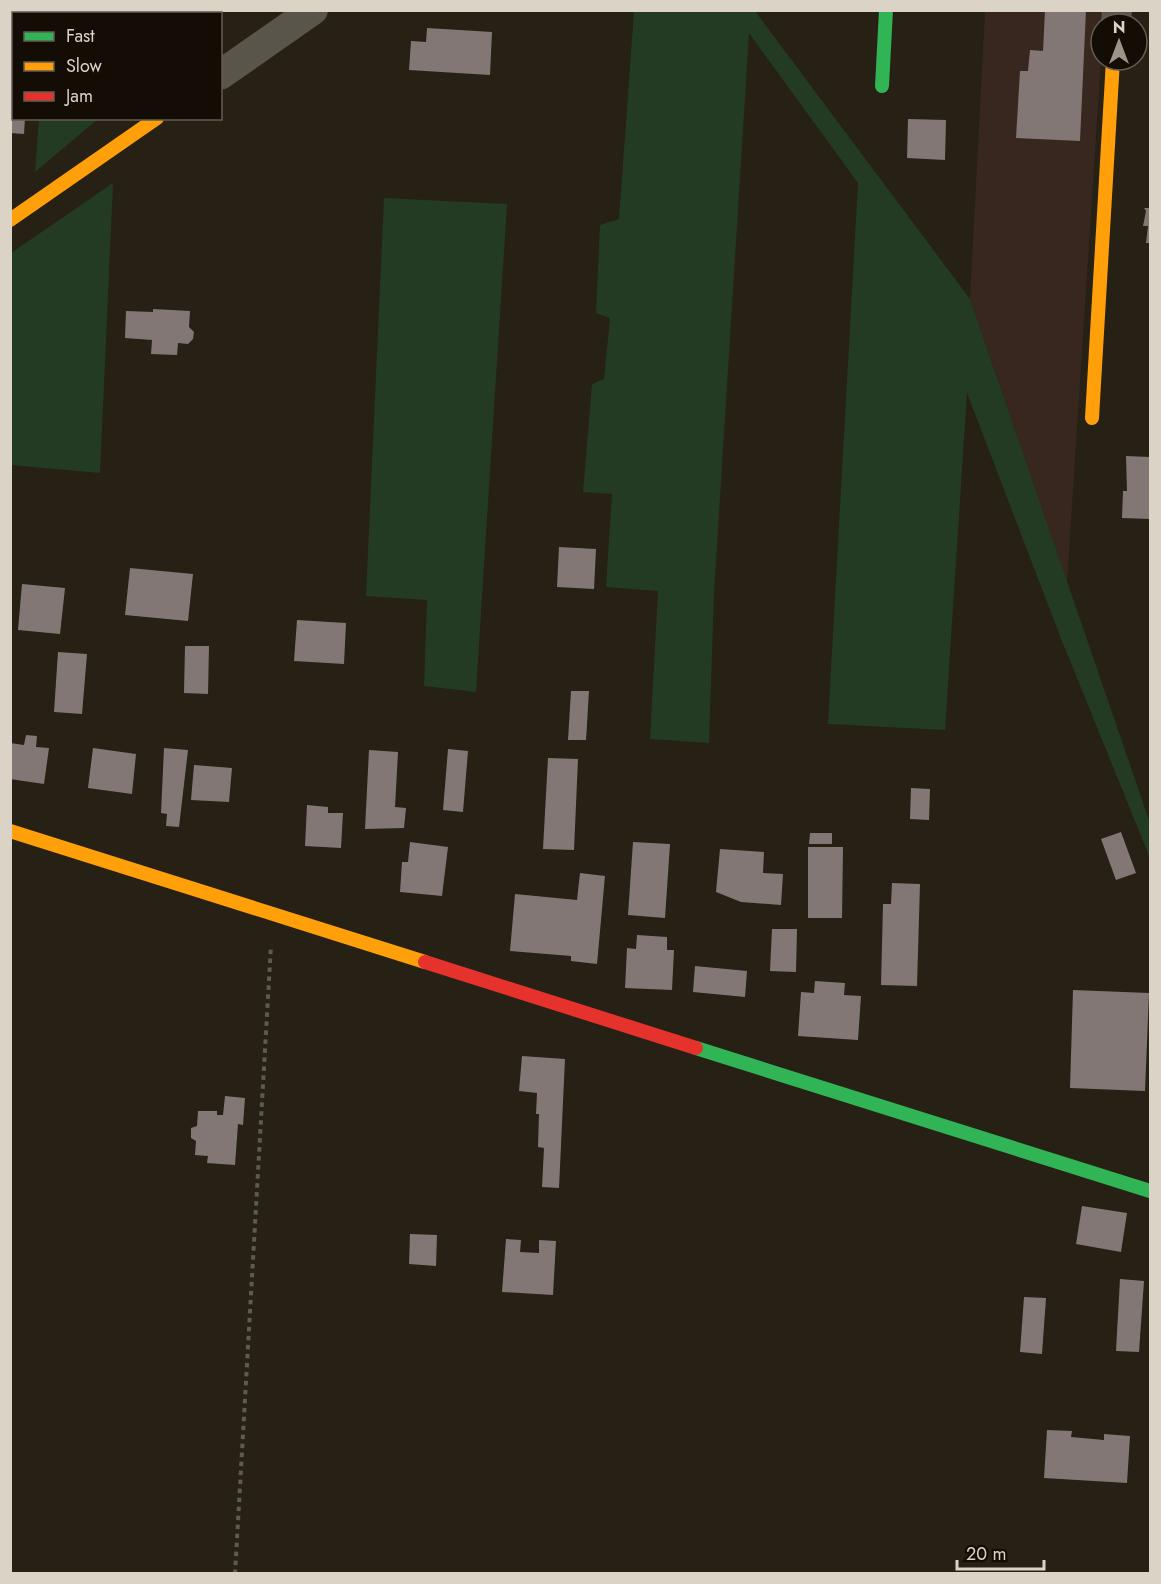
<svg xmlns="http://www.w3.org/2000/svg" width="1161" height="1584" font-family="Jost,sans-serif">
<rect width="100%" height="100%" fill="#272014"/>
<!-- commercial -->
<path fill="#37271e" d="M985,11H1126L1125,24H1101V60L1067,583L970,299Z"/>
<!-- green -->
<g fill="#233b22">
<path d="M46,10H126V14L45,13Z"/>
<path d="M634,11H755L970,299L1150,823V858L1060,636L967,393L945,730L828,724L858,183L749,33L714,593L709,743L650,739L658,591L606,587L612,494L583,492L592,384L604,379L610,318L596,313L600,225L619,219Z"/>
<path d="M39,119V118L98,119L35,172Z"/>
<path d="M113,183L100,473L11,465V253Z"/>
<path d="M384,198L507,204L476,692L424,686L427,600L366,596Z"/>
</g>
<!-- building -->
<g fill="#837775">
<path d="M1045,10H1086L1080,141L1016,138L1020,71H1028L1030,50L1043,51Z"/>
<path d="M427,28L492,32L490,75L409,70L411,41L426,42Z"/>
<path d="M10,99H14V118H25L24,134L10,133Z"/>
<path d="M908,119L946,120L945,160L907,158Z"/>
<path d="M1144,208H1150V243H1146L1148,226H1143L1146,211Z"/>
<path d="M153,309L190,311L189,327L194,332L193,339L188,344L178,343L177,355L151,354L152,340L125,338L126,311L153,312Z"/>
<path d="M1126,456L1150,457V519L1122,518L1123,491H1127Z"/>
<path d="M559,547L596,549L594,589L557,587Z"/>
<path d="M130,568L193,574L188,621L125,615Z"/>
<path d="M22,584L65,588L60,634L18,630Z"/>
<path d="M297,620L346,623L344,664L294,661Z"/>
<path d="M185,646H209L208,694L184,693Z"/>
<path d="M58,652L87,654L82,714L54,712Z"/>
<path d="M571,691H589L586,740H568Z"/>
<path d="M26,735L37,736L36,747L49,748L44,784L10,779V743L24,745Z"/>
<path d="M93,748L136,754L132,794L88,788Z"/>
<path d="M164,748L188,750L179,827L166,826L167,814L161,813Z"/>
<path d="M448,749L468,751L463,812L443,810Z"/>
<path d="M369,750L398,752L395,807L406,808L404,828L365,829Z"/>
<path d="M548,758L578,759L574,850L543,849Z"/>
<path d="M194,765L232,768L229,802L191,800Z"/>
<path d="M911,788L930,789L929,820L910,819Z"/>
<path d="M307,805L328,807V813H343L341,848L305,846Z"/>
<path d="M1121,832L1136,873L1116,880L1101,839Z"/>
<path d="M810,833H832V844H809Z"/>
<path d="M410,842L448,847L442,896L400,892L402,862H408Z"/>
<path d="M633,842L670,844L665,918L628,915Z"/>
<path d="M808,847H843L842,918H808Z"/>
<path d="M720,849L764,852L763,873L783,874L781,905L741,902L716,892Z"/>
<path d="M580,873L605,876L597,964L571,961V956L510,951L515,894L577,900Z"/>
<path d="M892,883L920,884L917,986L881,985L883,904H891Z"/>
<path d="M772,929H797L796,972L770,971Z"/>
<path d="M637,935L667,937V950H674L672,990L625,988L627,948L636,949Z"/>
<path d="M695,966L747,971L745,997L693,992Z"/>
<path d="M815,981L845,983L844,995L861,996L858,1040L798,1036L801,992L814,993Z"/>
<path d="M1073,990L1149,993L1145,1091L1070,1088Z"/>
<path d="M522,1056L565,1059L559,1188L542,1187L544,1148L538,1147L539,1114H536L537,1093L519,1091Z"/>
<path d="M225,1096L245,1098L243,1125L238,1124L235,1165L207,1163L208,1156L195,1155L196,1141L191,1138V1128L197,1126L198,1111H217V1115H223Z"/>
<path d="M1082,1206L1127,1213L1121,1252L1076,1244Z"/>
<path d="M410,1234L437,1235L436,1266L409,1264Z"/>
<path d="M506,1239L521,1240L520,1252L539,1253V1240L556,1241L553,1295L502,1292Z"/>
<path d="M1120,1279L1144,1281L1139,1352L1116,1351Z"/>
<path d="M1024,1297L1046,1298L1042,1354L1020,1352Z"/>
<path d="M1047,1430L1072,1431L1071,1437L1104,1440V1434L1130,1436L1127,1483L1044,1478Z"/>
</g>
<g fill="none" stroke-linecap="round" stroke-linejoin="round">
<!-- path -->
<path stroke="#5e5a51" stroke-width="4" stroke-dasharray="4.5 4.5" stroke-linecap="butt" d="M235,1574L271,945"/>
<!-- street -->
<g stroke="#5a554b" stroke-width="30">
<path d="M1116,24L1117,10"/>
<path d="M220,75L313,10"/>
</g>
<!-- fast -->
<g stroke="#30b455" stroke-width="14">
<path d="M882,86L886,10"/>
<path d="M696,1048L1150,1191"/>
</g>
<!-- slow -->
<g stroke="#ff9f0a" stroke-width="14">
<path d="M10,220L157,118"/>
<path d="M1092,418L1113,60"/>
<path d="M10,831L425,962"/>
</g>
<!-- jam -->
<path stroke="#e5322d" stroke-width="14" d="M425,962L696,1048"/>
</g>
<!-- border -->
<rect width="1161" height="1584" fill="none" stroke="#dbd3c6" stroke-width="24"/>
<!-- legend -->
<rect x="12" y="12" width="210" height="108" fill="#130d05" stroke="#635c52" stroke-width="1.5"/>
<rect x="24" y="32" width="30" height="9" fill="#30b455" stroke="#635c52" stroke-width="1.5"/>
<text x="66" y="42" font-size="18" fill="#dbd3c6">Fast</text>
<rect x="24" y="62" width="30" height="9" fill="#ff9f0a" stroke="#635c52" stroke-width="1.5"/>
<text x="66" y="72" font-size="18" fill="#dbd3c6">Slow</text>
<rect x="24" y="92" width="30" height="9" fill="#e5322d" stroke="#635c52" stroke-width="1.5"/>
<text x="66" y="102" font-size="18" fill="#dbd3c6">Jam</text>
<!-- north arrow -->
<g transform="translate(1119 42)"><circle r="28" fill="#130d05" stroke="#635c52" stroke-width="1.5"/>
<path d="M0-4.5L10 22L0 15L-10 22Z" fill="#9c9488"/>
<text y="-9" font-size="16" font-weight="bold" text-anchor="middle" fill="#dbd3c6">N</text>
</g>
<!-- scale -->
<path d="M957 1560v9h87v-9" fill="none" stroke="#dbd3c6" stroke-width="3"/>
<text x="966" y="1560" font-size="18" fill="#dbd3c6" stroke="#130d05" stroke-width="4.5" paint-order="stroke">20 m</text>
</svg>
